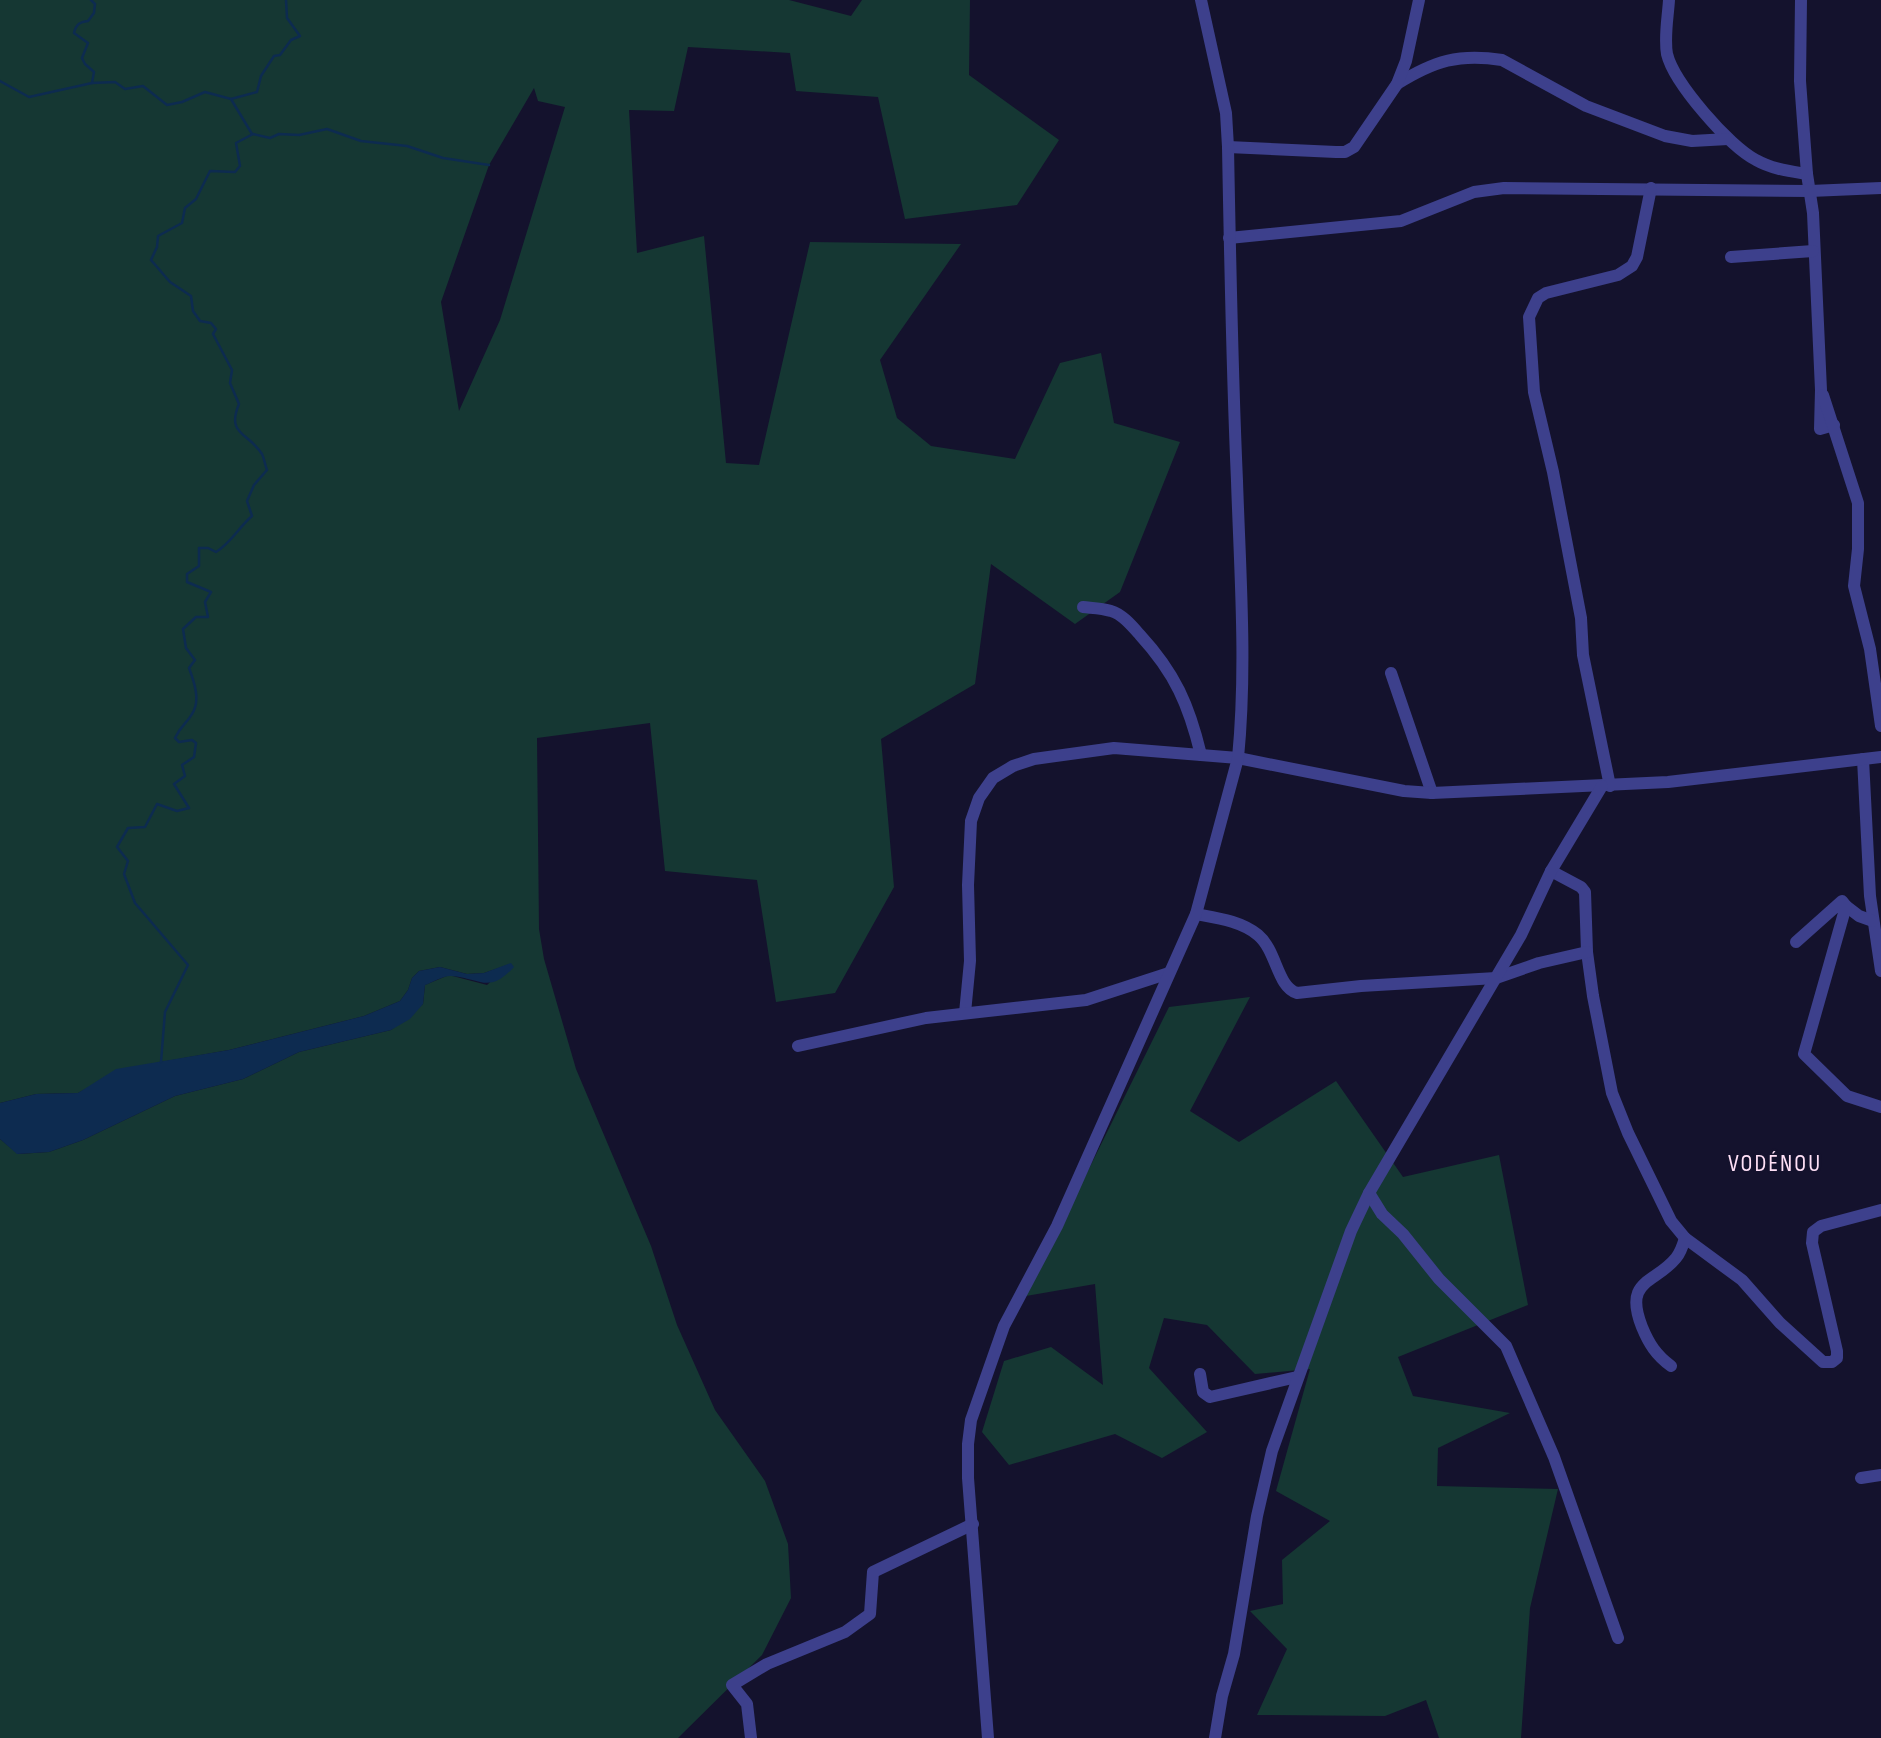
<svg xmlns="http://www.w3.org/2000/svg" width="1881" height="1738" font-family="'Sofia Sans Condensed',sans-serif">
<rect width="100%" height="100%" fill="#14122d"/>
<!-- green -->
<g fill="#153733" fill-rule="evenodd">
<path d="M0,0H789L851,16L862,0H970L969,75L1059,140L1017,205L905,219L878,97L796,91L790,53L688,47L674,111L629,110L637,253L704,236L726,463L759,465L810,242L961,244L880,360L897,418L931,446L1015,459L1060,363L1101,353L1114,423L1180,442L1120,592L1075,624L991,564L975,684L881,739L894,887L835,993L776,1002L757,880L665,871L650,723L537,738L539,929L544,959L576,1069L651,1246L677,1325L715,1410L765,1481L788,1544L791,1598L762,1655L678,1738H0V1139L18,1154L49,1152L83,1140L175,1096L243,1079L299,1052L391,1030L423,1004L425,985L449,975L487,985L510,964L484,973L467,974L440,967L419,971L412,978L408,990L400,1001L364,1016L229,1050L161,1062L95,1084L78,1093L36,1094L0,1103ZM534,88L538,101L565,107L500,320L459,411L441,302L489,165Z"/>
<path d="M1250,997L1190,1111L1239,1142L1336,1081L1403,1177L1499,1155L1528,1305L1398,1357L1413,1396L1510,1413L1438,1448L1437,1486L1558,1489L1530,1608L1521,1738H1439L1426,1700L1385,1716L1257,1715L1287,1649L1250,1611L1283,1604L1282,1560L1330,1521L1276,1491L1310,1369L1255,1374L1207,1325L1164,1318L1149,1368L1207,1432L1162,1458L1115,1434L1009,1465L982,1432L1004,1361L1051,1347L1103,1385L1095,1284L1026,1296L1169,1007Z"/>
</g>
<!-- water -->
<path fill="#0d2b50" d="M511,963L514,967C489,994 482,979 452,976C444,975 433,982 425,985L423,1004L410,1019L391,1030L299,1052L243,1079L175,1096L83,1140L49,1152L17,1154L0,1139V1103L36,1094L78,1093L116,1069L229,1050L364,1016L400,1001L408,990L412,978L419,971L440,967L467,974L484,973Z"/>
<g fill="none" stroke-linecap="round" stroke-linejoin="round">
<!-- stream -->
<g stroke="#0d2b50" stroke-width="2.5">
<path d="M91,0L95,4L94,13L88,21C80,22 76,24 74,33L88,43L82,58L85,64L94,72L92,83"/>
<path d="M0,81L29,97L92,83L115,82L125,89L143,86L167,105L182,102L205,92L231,99L252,134"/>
<path d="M231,99L257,92L261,76L274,56L280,55L291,40L300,36L287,18L286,0"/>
<path d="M161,1062L165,1012L188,965L135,903L124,874L128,861L117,847L128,828L145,827L157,804L177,811L189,808L174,784L185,776L182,765L194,757L196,743L192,740L179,742L175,738C181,725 187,723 192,714C201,701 194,681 189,668L195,660L186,648L183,629L196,617H208L205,602L211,592L187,582V574L199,566V548H208L216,552C231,543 239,527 252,516L247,501L254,485L267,470C265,465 264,458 262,454C248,432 226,435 239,404L230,383L232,370L213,334L216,329L211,323L200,321L193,311L191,296L170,282L151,260L157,247L158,236L182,223L185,208L196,199L210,171L235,172L240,166L236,143L253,134L270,138L279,134L299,135L327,129L361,141L407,146L443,158L489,165"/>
</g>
<!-- minor -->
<g stroke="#3d408c" stroke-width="12">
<path d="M1669,0C1668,17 1664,37 1667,54C1674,83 1729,146 1756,160C1772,169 1789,171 1807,174"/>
<path d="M1801,0L1800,81L1807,174L1813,213L1821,390L1820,429L1834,425"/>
<path d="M1397,84C1434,61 1459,53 1502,60L1586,106L1665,136L1692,141L1728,139"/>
<path d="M1228,147L1336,152H1345L1354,147L1397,84L1406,61L1419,0"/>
<path d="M1229,238L1401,221L1474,192L1504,188L1810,191L1881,188"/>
<path d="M1731,257L1813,251"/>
<path d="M1823,395L1858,503V549L1854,586L1870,649L1881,726"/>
<path d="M1083,607C1092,608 1102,608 1111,611C1122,614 1132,626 1140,635C1175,673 1189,705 1201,755"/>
<path d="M1391,673L1432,793"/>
<path d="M1863,759L1870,896L1881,971"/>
<path d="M1610,786L1583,655L1581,618L1553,472L1534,392L1529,317L1538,298L1546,293L1618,275L1632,266L1637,257L1651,188"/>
<path d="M1551,871L1581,887L1585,892L1587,952L1593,996L1612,1093L1628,1133L1671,1221L1685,1238L1742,1280L1780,1323L1823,1362H1832L1837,1358V1351L1812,1243L1813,1232L1821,1226L1881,1210"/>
<path d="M1846,906L1859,916L1873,921"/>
<path d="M1196,914C1217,918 1241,921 1258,935C1277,951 1277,987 1297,993L1361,986L1496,978L1539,963L1587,952"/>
<path d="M1796,942L1842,901L1846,906L1804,1054L1847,1096L1881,1107"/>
<path d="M965,1013L970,961L968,885L971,821L979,798L993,778L1013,766L1034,759L1114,748L1238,758L1404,791L1432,793L1668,782L1881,757"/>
<path d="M798,1046L926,1018L1086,1000L1169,973"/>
<path d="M1369,1193L1382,1214L1403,1234L1439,1279L1506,1346L1554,1457L1618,1638"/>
<path d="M1671,1366C1656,1355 1649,1344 1642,1327C1623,1279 1655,1284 1676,1258C1681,1252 1683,1245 1685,1238"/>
<path d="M1200,1374L1203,1392L1210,1397L1297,1377"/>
<path d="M1861,1478L1881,1475"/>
<path d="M751,1738L747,1704L732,1685L767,1664L845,1632L870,1614L873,1572L973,1524"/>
<path d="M988,1738L968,1478V1444L971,1420L1004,1326L1057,1226L1196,914L1238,758C1247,666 1240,573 1237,481C1232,370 1230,258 1228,147L1226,113L1201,0"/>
<path d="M1215,1738L1222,1696L1234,1654L1257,1516L1272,1451L1351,1231L1369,1193L1521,935L1551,871L1602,786"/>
</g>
</g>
<g text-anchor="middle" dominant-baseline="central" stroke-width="5" stroke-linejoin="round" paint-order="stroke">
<!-- quarter labels -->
<g font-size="24" letter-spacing="2" fill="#ffe0f6" stroke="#14122d">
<text x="1775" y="1163">VODÉNOU</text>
</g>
</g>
</svg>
